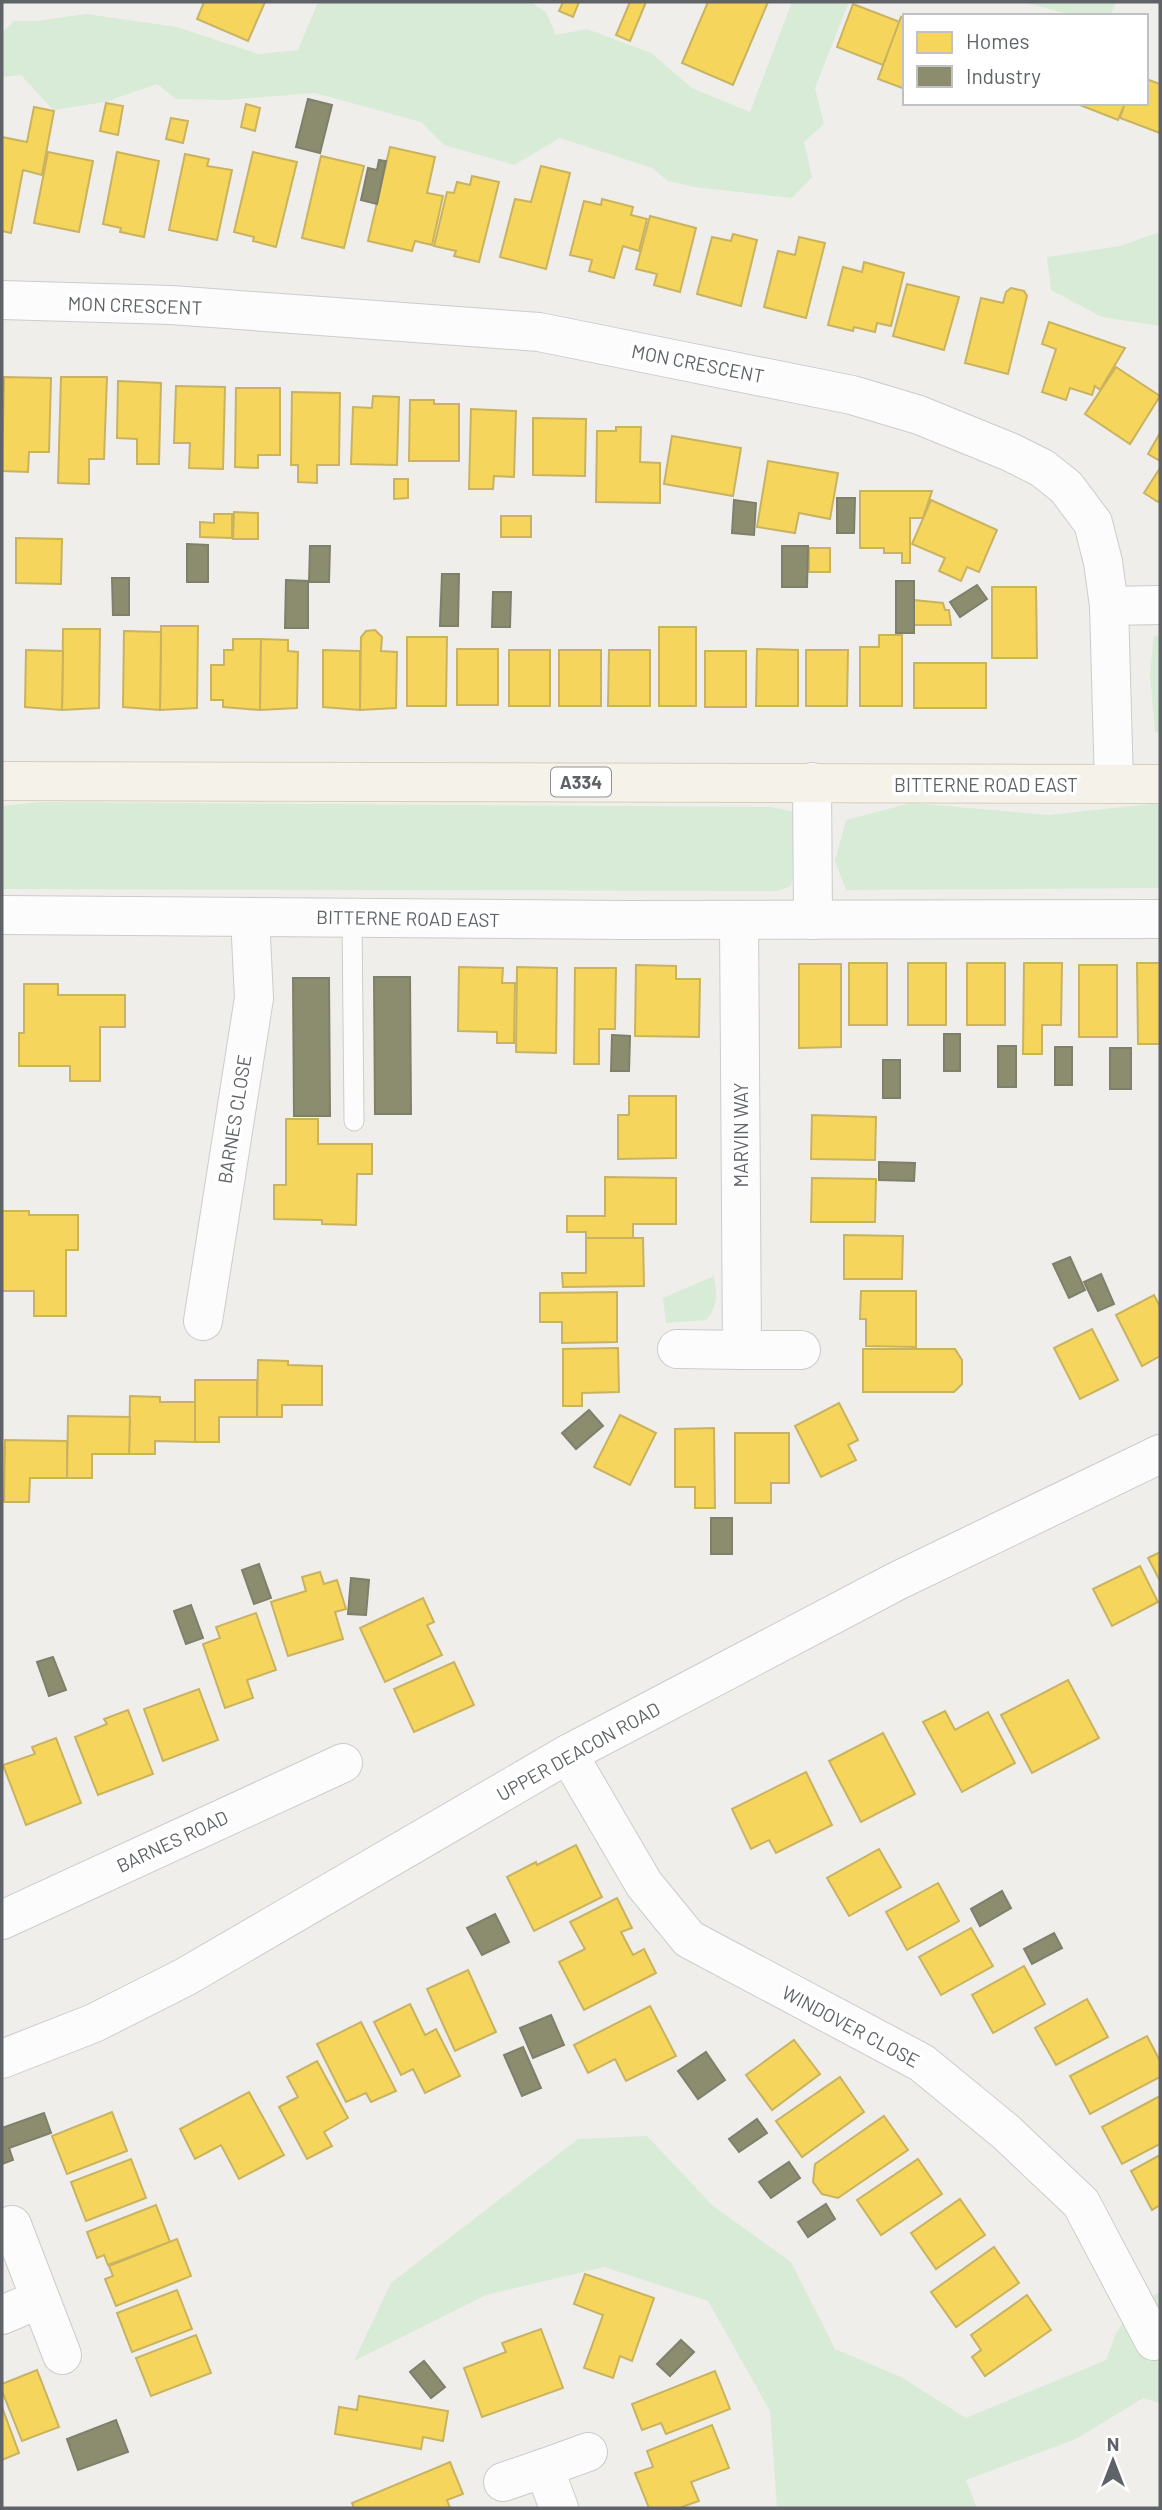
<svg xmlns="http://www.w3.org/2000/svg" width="1162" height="2510" font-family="Barlow,sans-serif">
<rect width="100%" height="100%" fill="#efeeea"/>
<!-- green -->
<g fill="#d8ebd6">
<path d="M318,2H530L546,12L556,35L587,29L651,53L692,88L750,112L792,2H849L815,88L824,124L804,142L812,177L792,198L694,187L668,181L652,168L560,138L514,165L444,145L421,122L315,93L225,100L176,99L157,84L105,102L53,110L21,75L2,77V33L14,21H37L86,14L177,27L259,54L298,50Z"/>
<path d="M1023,2H1116L1110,16H1075Z"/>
<path d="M1160,232V326L1102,317L1051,290L1047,257L1120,246Z"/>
<path d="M1160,635V733L1155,731L1150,674L1154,636Z"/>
<path d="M41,802L770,807L805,814L791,886L777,891L2,889V806Z"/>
<path d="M911,803L1049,815L1160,803V888L846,890L835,861L846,820Z"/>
<path d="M714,1276C717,1292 718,1308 706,1320L666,1323L663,1298Z"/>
<path d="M647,2136L713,2206L791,2262L835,2349L901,2377L966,2418L1106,2360L1116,2333L1135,2306L1160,2292V2403L1143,2398L1076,2439L966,2480L977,2508H777L770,2411L708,2301L604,2267L486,2295L354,2361L391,2283L578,2139Z"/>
</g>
<!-- homes -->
<g fill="#f6d55c" stroke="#c9b360" stroke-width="2">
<path d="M204,2H265L248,41L197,19Z"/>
<path d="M563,2H579L573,17L559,11Z"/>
<path d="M630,2H646L630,41L616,35Z"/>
<path d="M708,2H768L733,85L682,63Z"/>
<path d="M853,4L900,22L883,65L837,47Z"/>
<path d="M901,17L905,19V89L878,79Z"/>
<path d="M1146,79L1160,84V133L1120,118L1125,103H1146Z"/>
<path d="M106,103L123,106L118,135L100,131Z"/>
<path d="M1075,103H1125L1118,120Z"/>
<path d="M246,104L260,108L255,131L241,127Z"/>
<path d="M34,107L54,111L42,175L23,170L11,233L2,231V137L27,142Z"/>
<path d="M171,118L188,121L183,143L166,139Z"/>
<path d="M390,147L435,157L427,193L443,196L432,245L415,241L412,251L368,241Z"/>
<path d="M48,152L93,161L79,232L34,223Z"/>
<path d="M117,152L159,161L144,237L120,232L121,228L103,224Z"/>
<path d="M253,152L297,162L276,247L253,241L254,237L234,232Z"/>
<path d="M185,154L209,159L207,166L232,170L217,240L169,230Z"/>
<path d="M321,156L364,166L344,248L302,238Z"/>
<path d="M541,166L570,173L546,269L500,257L515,199L531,202Z"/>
<path d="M472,176L499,182L479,262L454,256L456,251L434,246L447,192L454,193L457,182L470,185Z"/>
<path d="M602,199L633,207L631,215L647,219L639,251L623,246L614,278L589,271L592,260L570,255L584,201L601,205Z"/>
<path d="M650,216L696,228L680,292L654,285L657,274L636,269Z"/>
<path d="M733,234L757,240L741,306L697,294L712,237L731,241Z"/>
<path d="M799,237L825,243L806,318L764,307L778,251L795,255Z"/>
<path d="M864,262L904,273L891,326L877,323L875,332L854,327L853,331L828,325L843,267L862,272Z"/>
<path d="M907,284L959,297L944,350L893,336Z"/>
<path d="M1011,288L1024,291L1027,296L1008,374L965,363L981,298L1003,303L1006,292Z"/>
<path d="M1049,322L1125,348L1100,390L1095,386L1092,395L1070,388L1066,400L1042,392L1056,349L1042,344Z"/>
<path d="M1116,367L1160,396L1130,444L1085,414Z"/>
<path d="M4,377L51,378L49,452H29L28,472L2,471Z"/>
<path d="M61,377H107L104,459H89V484L58,483Z"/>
<path d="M118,381L161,383L159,464H137V439L117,438Z"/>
<path d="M176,386L225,387L223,469L189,468L190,443H174Z"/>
<path d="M236,388H280V455H258V468L235,467Z"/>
<path d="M292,392L340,393L339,465H317V483L298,482V465H291Z"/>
<path d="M373,396L399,397L397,465L351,464L353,407L372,408Z"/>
<path d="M410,400H434V404H459V461H409Z"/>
<path d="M471,409L516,411L514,477L494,476L493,489H469Z"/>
<path d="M533,418L586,419L585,476L533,475Z"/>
<path d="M616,427H641L640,462L660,463V503L596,502L597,431H616Z"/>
<path d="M1160,433V461L1148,454Z"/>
<path d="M672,436L741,448L733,496L664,484Z"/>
<path d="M768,461L838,473L830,519L799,513L795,533L757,527Z"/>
<path d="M1160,468V499L1158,502L1144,493Z"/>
<path d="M394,479H408V498L394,499Z"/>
<path d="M860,491H932L923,518H910V563H902V553H884V548H860Z"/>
<path d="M931,500L997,530L979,572L967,567L961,581L939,571L945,558L912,544Z"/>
<path d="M234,512L258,513V539H233Z"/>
<path d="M214,514H232V538L200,537V522L214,523Z"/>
<rect x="501" y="516" width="30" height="21"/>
<path d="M16,538L62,539L61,584L16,583Z"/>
<rect x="809" y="548" width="21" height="24"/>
<path d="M992,587H1036L1037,658H992Z"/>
<path d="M914,600L943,603L945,610H949L951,625H914Z"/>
<path d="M161,626H198L197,708L160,710Z"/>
<rect x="659" y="627" width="37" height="79"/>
<path d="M63,629H100L99,708L62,710Z"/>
<path d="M375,630L382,637L381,651L397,652L396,708L360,710L361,637L366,631Z"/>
<path d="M124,631L161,632L160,710L123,707Z"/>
<path d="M879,635H902V706H860V647H879Z"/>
<path d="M407,637H447L446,706H407Z"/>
<path d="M233,639H261L260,710L223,707V700H211V665H224V650H233Z"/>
<path d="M261,639L288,640V651L298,652L297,708L260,710Z"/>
<rect x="457" y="649" width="41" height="56"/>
<path d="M757,649L798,650V706H756Z"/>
<path d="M26,650L63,651L62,710L25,707Z"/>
<path d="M323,650L360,651V710L323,707Z"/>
<rect x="509" y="650" width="41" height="56"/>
<rect x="559" y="650" width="42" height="56"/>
<path d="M609,650H650V706H608Z"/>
<path d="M806,650H848L847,706H806Z"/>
<rect x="705" y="651" width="41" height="56"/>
<rect x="914" y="663" width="72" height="45"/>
<rect x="849" y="963" width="38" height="62"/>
<rect x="908" y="963" width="38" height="62"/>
<rect x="967" y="963" width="38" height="62"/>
<path d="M1024,963H1062L1061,1025H1042V1054H1023Z"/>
<path d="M1137,963H1160V1044H1138Z"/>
<path d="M799,964H841V1047L799,1048Z"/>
<path d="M636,965L676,966V979H700L699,1037L635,1036Z"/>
<rect x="1079" y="965" width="38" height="72"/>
<path d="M459,967L503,968L502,983H515L514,1043H497V1032L458,1031Z"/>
<path d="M517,967L557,968L556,1053L516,1052Z"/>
<path d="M575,968H616L615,1029H599V1064H574Z"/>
<path d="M24,984H58V995H125V1027H100V1081H70V1066H19V1033H24Z"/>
<path d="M629,1096H676V1158L618,1159V1115H629Z"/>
<path d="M812,1115L876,1117L875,1160L811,1159Z"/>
<path d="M286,1119H318V1144H372V1174H357L356,1225L322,1224V1220L274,1219V1185H286Z"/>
<path d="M605,1177L676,1178V1224H633V1238H586V1232H567V1216H605Z"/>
<path d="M812,1178L876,1179L875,1222H811Z"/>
<path d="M2,1211H29V1215H78V1250H66V1316H34V1291H2Z"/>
<path d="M844,1235L903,1236L902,1279H844Z"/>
<path d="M586,1238H643L644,1286L563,1287L562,1273H586Z"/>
<path d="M861,1291H916V1347L866,1346V1319H860Z"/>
<path d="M617,1292V1342L562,1343V1322H540V1293Z"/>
<path d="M1154,1295L1160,1307V1356L1142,1366L1116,1315Z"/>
<path d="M1092,1329L1118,1380L1080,1399L1054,1348Z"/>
<path d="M618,1348L619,1392L582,1393V1406H563V1349Z"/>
<path d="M863,1349H955L962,1360V1384L954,1392H863Z"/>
<path d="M258,1360L288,1361V1365L322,1366V1405H282V1417H257Z"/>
<path d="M195,1380H257V1417H219V1442H195Z"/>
<path d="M130,1396L160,1397V1402H195V1442L155,1441V1454H129Z"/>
<path d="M839,1403L858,1440L848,1445L856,1460L821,1477L795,1426Z"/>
<path d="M620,1415L656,1433L630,1485L594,1467Z"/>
<path d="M68,1416L130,1417L129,1454H92V1478H67Z"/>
<path d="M714,1428L715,1508H695V1487H675V1429Z"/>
<path d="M735,1433H789V1483H771V1503H735Z"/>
<path d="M5,1440L67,1441V1478H30L29,1502H4Z"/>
<path d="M1160,1552V1581L1148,1558Z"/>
<path d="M1140,1566L1158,1602L1112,1626L1093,1589Z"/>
<path d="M320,1572L324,1584L337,1580L346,1609L335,1612L343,1639L288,1656L271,1602L306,1591L302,1577Z"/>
<path d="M423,1598L434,1622L427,1625L442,1655L385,1682L360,1628Z"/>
<path d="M256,1613L276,1670L247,1680L253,1698L225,1708L203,1644L220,1638L216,1627Z"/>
<path d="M454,1662L474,1705L414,1732L394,1689Z"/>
<path d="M1068,1680L1099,1738L1032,1773L1001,1715Z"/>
<path d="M199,1689L218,1740L163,1761L144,1709Z"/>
<path d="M128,1710L153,1774L98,1795L75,1737L107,1724L104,1719Z"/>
<path d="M945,1711L955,1730L988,1712L1015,1763L962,1792L923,1722Z"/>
<path d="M883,1733L915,1794L861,1822L829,1761Z"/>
<path d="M56,1738L81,1803L26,1825L3,1765L35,1754L32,1747Z"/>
<path d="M806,1772L832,1825L776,1853L769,1840L751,1849L732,1809Z"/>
<path d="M576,1845L602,1897L534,1931L507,1877L536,1862L537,1865Z"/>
<path d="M879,1849L901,1887L849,1916L827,1878Z"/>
<path d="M938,1883L959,1921L907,1950L886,1912Z"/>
<path d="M617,1898L632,1928L621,1932L633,1955L644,1949L656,1973L584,2010L559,1962L585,1949L570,1922Z"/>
<path d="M971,1928L993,1966L941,1995L919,1957Z"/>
<path d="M1024,1966L1045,2004L993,2033L972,1995Z"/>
<path d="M468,1970L496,2032L455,2051L427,1989Z"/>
<path d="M1087,1999L1108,2037L1056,2065L1035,2028Z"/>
<path d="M410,2004L425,2035L436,2029L460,2076L425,2093L413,2069L401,2075L374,2022Z"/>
<path d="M650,2006L676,2056L626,2081L615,2059L588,2073L574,2045Z"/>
<path d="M361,2022L396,2091L371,2102L366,2093L346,2102L317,2044Z"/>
<path d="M1147,2036L1160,2061V2077L1090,2114L1070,2076Z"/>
<path d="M794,2040L820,2074L772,2110L746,2075Z"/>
<path d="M317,2061L348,2118L324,2132L332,2146L307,2159L279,2107L298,2097L287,2077Z"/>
<path d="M840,2077L864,2112L802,2157L776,2121Z"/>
<path d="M249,2092L284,2155L239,2179L221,2145L195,2159L180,2129Z"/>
<path d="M1160,2096V2144L1122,2164L1102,2127Z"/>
<path d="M112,2112L127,2151L67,2174L52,2136Z"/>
<path d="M884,2116L908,2150L838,2198L822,2194L813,2182L815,2164Z"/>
<path d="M1160,2155V2205L1152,2210L1131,2171Z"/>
<path d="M131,2159L146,2198L86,2221L71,2182Z"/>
<path d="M918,2159L942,2194L881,2235L857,2200Z"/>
<path d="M960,2199L985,2235L936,2269L911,2233Z"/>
<path d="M156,2205L170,2242L108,2265L104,2255L97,2258L87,2232Z"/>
<path d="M177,2239L191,2276L116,2306L105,2279L113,2276L109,2266Z"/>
<path d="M994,2247L1019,2283L956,2327L931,2292Z"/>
<path d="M585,2274L654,2298L632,2361L620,2356L613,2378L584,2368L603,2315L574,2304Z"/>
<path d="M177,2290L192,2329L132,2352L117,2313Z"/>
<path d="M1027,2295L1051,2330L985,2376L972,2357L981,2350L971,2335Z"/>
<path d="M541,2329L563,2388L482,2417L464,2368L506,2352L502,2343Z"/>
<path d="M196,2335L211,2373L151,2396L136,2358Z"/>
<path d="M37,2370L59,2427L22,2441L2,2391V2384Z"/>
<path d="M715,2371L730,2409L666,2434L661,2423L642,2430L632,2404Z"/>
<path d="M359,2396L448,2411L443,2441L423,2437L421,2449L335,2434L339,2407L357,2410Z"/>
<path d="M2,2407L19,2453L2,2460Z"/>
<path d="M712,2425L729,2468L691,2482L699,2501L679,2508H649L635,2473L653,2467L647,2451Z"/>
<path d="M450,2462L463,2494L447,2500L450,2508H354L352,2503Z"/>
</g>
<!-- industry -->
<g fill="#8c8c6e" stroke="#7e806c" stroke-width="2">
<path d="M308,99L332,105L320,153L296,147Z"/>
<path d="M379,160L386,161L377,204L361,200L368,168L377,170Z"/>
<path d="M837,498H855L854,533H837Z"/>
<path d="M734,500L756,503L754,535L732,533Z"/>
<path d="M187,544L208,545V582H187Z"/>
<path d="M310,546H330L329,582H309Z"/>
<path d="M782,546H808L807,587H782Z"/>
<path d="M442,574H459L458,626H440Z"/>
<path d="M112,578H129V615H113Z"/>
<path d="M286,580L308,581V628H285Z"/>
<rect x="896" y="581" width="18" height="52"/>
<path d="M977,585L987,599L960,617L950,602Z"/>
<path d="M493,592H511L510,627H492Z"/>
<path d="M374,977H410L411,1114H375Z"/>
<path d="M293,978H329L330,1116H294Z"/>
<rect x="944" y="1034" width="16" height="37"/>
<path d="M612,1035L630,1036L629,1071H611Z"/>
<rect x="998" y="1046" width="18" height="41"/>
<rect x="1055" y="1047" width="17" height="38"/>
<rect x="1110" y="1048" width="21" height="41"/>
<rect x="883" y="1060" width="17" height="38"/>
<path d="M879,1162L915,1163L914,1181L879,1180Z"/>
<path d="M1070,1257L1085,1290L1069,1298L1053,1264Z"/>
<path d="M1101,1274L1114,1304L1098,1311L1084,1282Z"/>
<path d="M589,1410L603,1426L576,1449L562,1433Z"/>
<rect x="711" y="1518" width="21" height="36"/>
<path d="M259,1564L271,1598L254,1604L242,1570Z"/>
<path d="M351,1578L369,1580L366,1615L348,1614Z"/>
<path d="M191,1605L203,1638L186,1644L174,1611Z"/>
<path d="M53,1657L66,1690L49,1696L37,1662Z"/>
<path d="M1002,1891L1011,1908L980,1926L971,1909Z"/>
<path d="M495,1914L509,1942L482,1955L467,1928Z"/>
<path d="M1054,1933L1062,1948L1032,1964L1024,1949Z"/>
<path d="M551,2015L564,2045L533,2058L520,2028Z"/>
<path d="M523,2047L541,2088L522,2096L504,2055Z"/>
<path d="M706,2052L725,2080L698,2099L678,2071Z"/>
<path d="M44,2113L51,2133L9,2148L13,2160L2,2164V2128Z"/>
<path d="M757,2119L767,2133L739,2152L729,2139Z"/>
<path d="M789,2162L800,2178L771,2198L759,2182Z"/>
<path d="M826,2204L835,2219L808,2237L798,2222Z"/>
<path d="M681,2340L694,2352L670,2376L657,2364Z"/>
<path d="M424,2361L445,2387L431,2398L410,2372Z"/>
<path d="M116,2420L128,2452L78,2470L67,2439Z"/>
</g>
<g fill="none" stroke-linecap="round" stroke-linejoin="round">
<!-- service casing -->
<g stroke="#cbcccc" stroke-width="21">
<path id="service" d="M352,917L354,1121"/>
</g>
<!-- minor casing -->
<g stroke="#cbcccc" stroke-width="40">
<g id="minor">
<path d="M2,300L171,305L539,332L852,395L919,415L1010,452L1042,468L1066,487L1093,523L1103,562L1109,606L1114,784"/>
<path d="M1109,606L1160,605"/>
<path d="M812,782L813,920"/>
<path d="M2,915L625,920L1160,919"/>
<path d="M203,1321L254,998L250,917"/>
<path d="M677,1349L742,1350L739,920"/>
<path d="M742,1350H801"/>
<path d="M568,1754L644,1884L689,1939L922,2063L1006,2132L1081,2203L1154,2341"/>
<path d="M2,1920L343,1763"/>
<path d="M12,2225L62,2355"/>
<path d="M2,2315L40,2299"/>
<path d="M544,2468L588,2452"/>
<path d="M503,2482L544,2468L559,2508"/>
</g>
</g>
<!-- tertiary casing -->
<g stroke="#cbcccc" stroke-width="40">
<path id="tertiary" d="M2,2059L94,2023L185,1977L568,1754L897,1581L1160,1454"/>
</g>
<!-- primary casing -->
<g stroke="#d7ceb8" stroke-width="40">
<path id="primary" d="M2,781L1160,784"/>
</g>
<!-- service -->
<use href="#service" stroke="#fdfcfc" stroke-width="19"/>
<!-- minor -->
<use href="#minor" stroke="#fdfcfc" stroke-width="38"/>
<!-- tertiary -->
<use href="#tertiary" stroke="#fdfcfc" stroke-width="38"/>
<!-- primary -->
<use href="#primary" stroke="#f4f2e9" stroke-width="38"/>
</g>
<g text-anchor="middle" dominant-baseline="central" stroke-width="7" stroke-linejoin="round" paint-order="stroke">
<!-- shield labels -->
<rect fill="#fff" stroke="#8f9295" stroke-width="2" x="551" y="767.5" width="60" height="29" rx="5"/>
<g font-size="18" font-weight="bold" fill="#5f6368">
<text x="581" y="782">A334</text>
</g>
<!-- street labels -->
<g font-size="19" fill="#5f6368" stroke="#fff">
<text transform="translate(135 305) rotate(2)">MON CRESCENT</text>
<text transform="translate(698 363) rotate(11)">MON CRESCENT</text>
<text x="986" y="784">BITTERNE ROAD EAST</text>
<text transform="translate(408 918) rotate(1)">BITTERNE ROAD EAST</text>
<text transform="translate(234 1119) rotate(-81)">BARNES CLOSE</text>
<text transform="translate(740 1135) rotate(-90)">MARVIN WAY</text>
<text transform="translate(578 1751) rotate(-29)">UPPER DEACON ROAD</text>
<text transform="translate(172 1841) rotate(-25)">BARNES ROAD</text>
<text transform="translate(851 2026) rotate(28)">WINDOVER CLOSE</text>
</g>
</g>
<!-- border -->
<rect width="1162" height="2510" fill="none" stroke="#5f6368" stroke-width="7"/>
<!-- legend -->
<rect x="903" y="14" width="245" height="91" fill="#ffffff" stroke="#bfc1c3" stroke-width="2"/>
<rect x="917" y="32" width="35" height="21" fill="#f6d55c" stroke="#bfc1c3" stroke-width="2"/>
<text x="966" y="49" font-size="21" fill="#5f6368">Homes</text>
<rect x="917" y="66" width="35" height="21" fill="#8c8c6e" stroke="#bfc1c3" stroke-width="2"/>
<text x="966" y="84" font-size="21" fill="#5f6368">Industry</text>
<!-- north arrow -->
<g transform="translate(1113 2461)" stroke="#ffffff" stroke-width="5" paint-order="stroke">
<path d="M0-5L12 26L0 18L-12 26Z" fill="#5f6368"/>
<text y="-10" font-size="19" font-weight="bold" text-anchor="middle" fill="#5f6368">N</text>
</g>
</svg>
